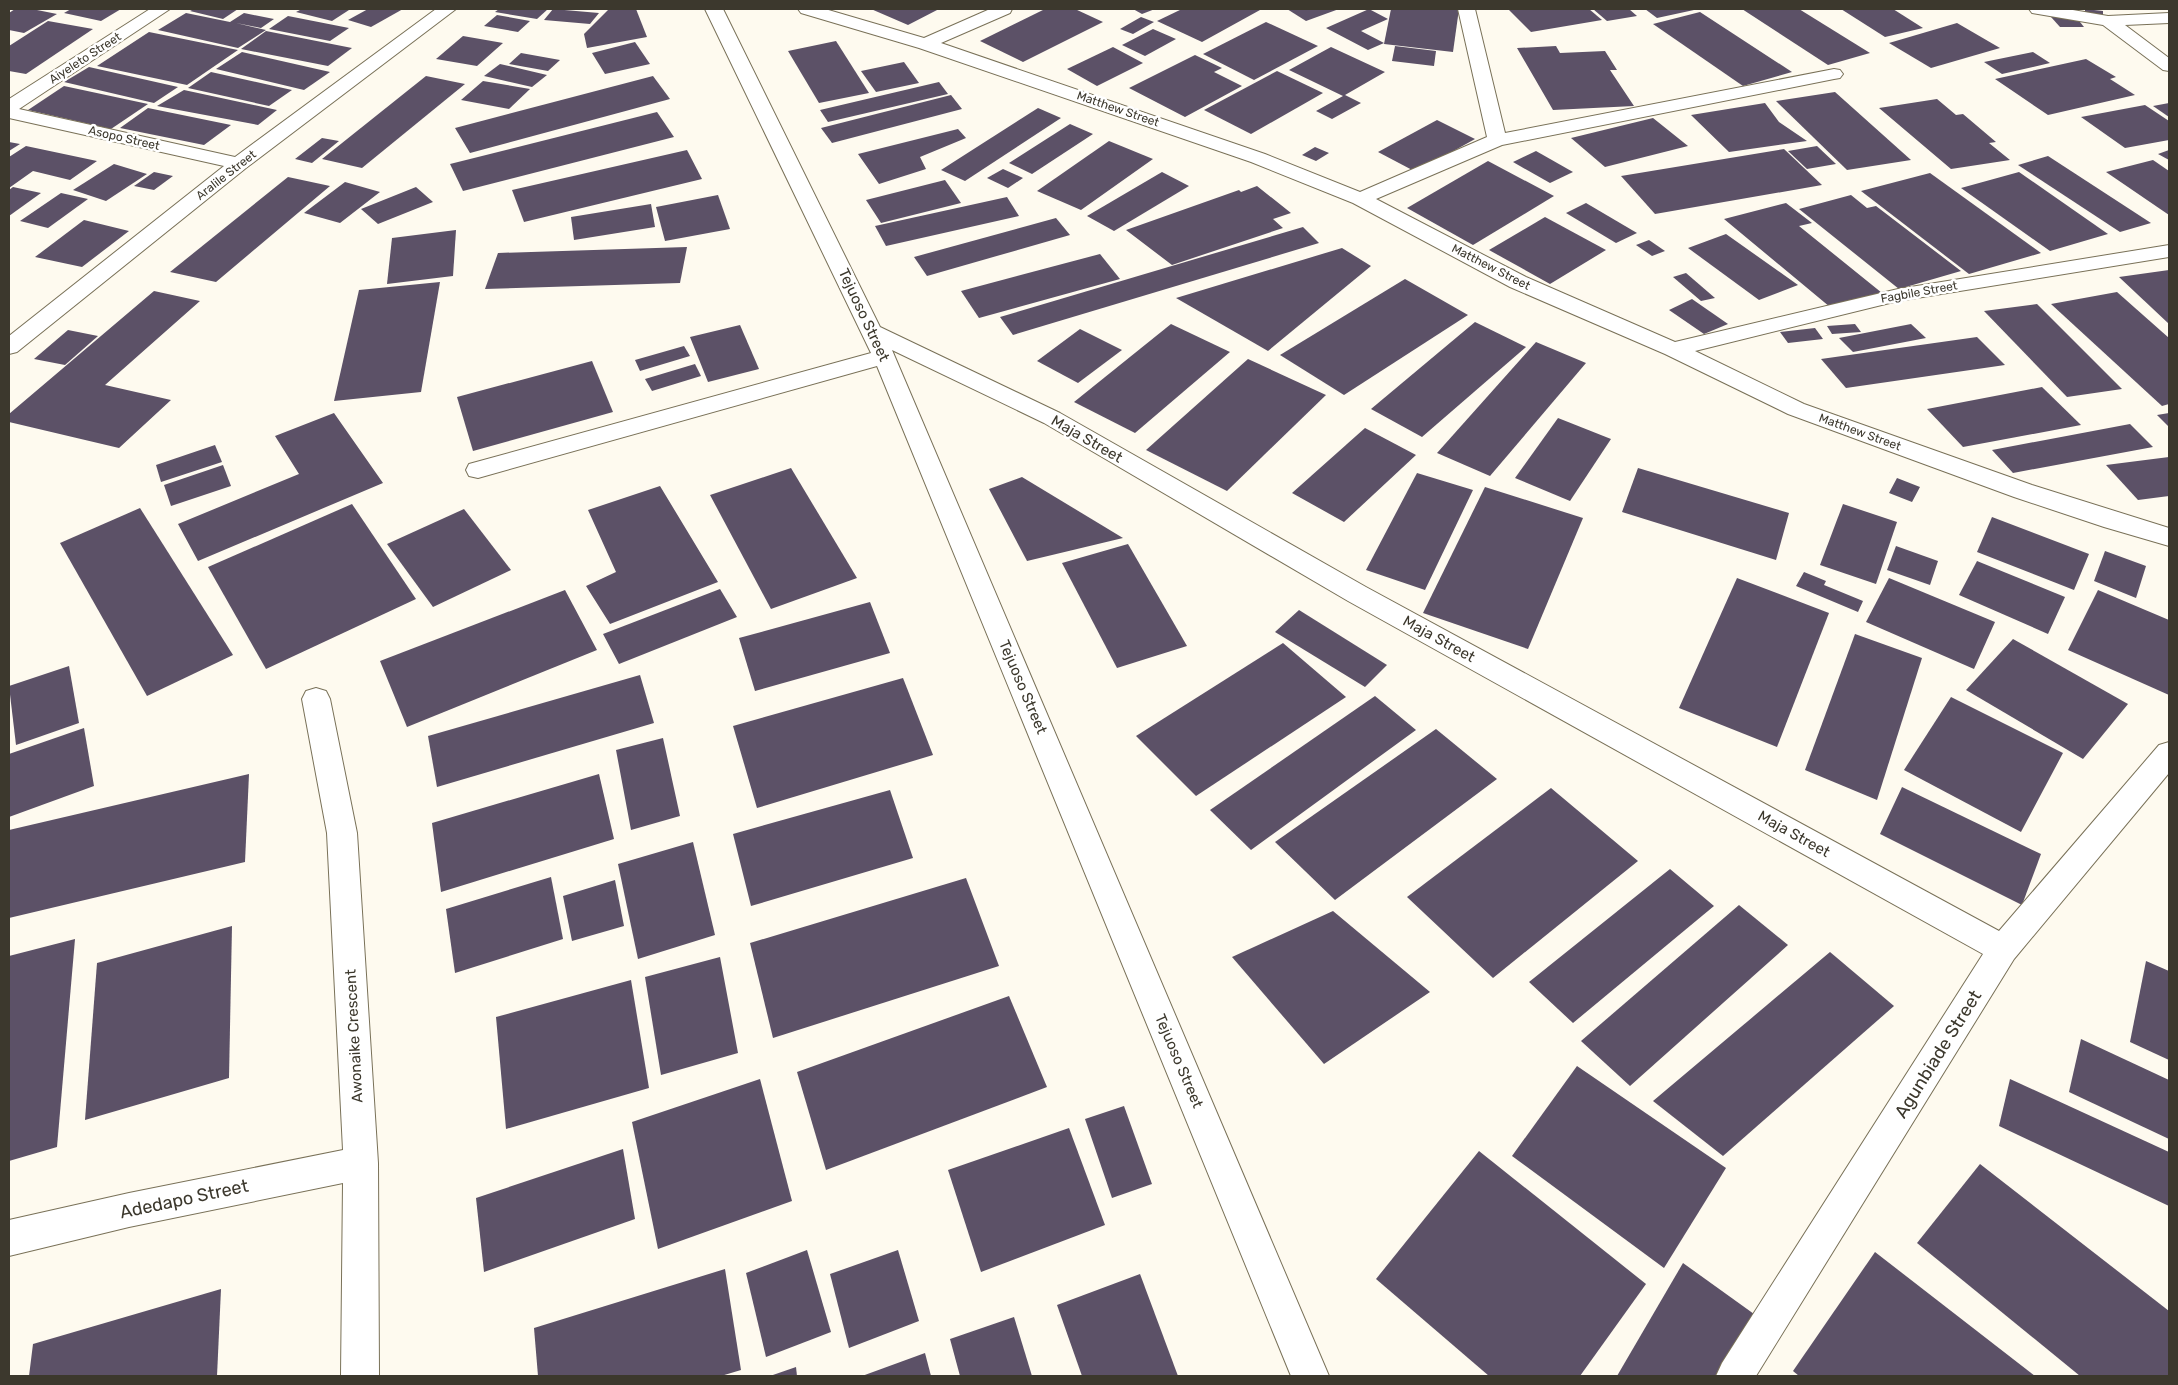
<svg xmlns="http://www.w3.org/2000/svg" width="2178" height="1385" font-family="Rubik,sans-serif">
<rect width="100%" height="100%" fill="#fefaef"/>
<!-- building -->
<g fill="#5c5167">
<path d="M15,9H32L57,14L24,33L9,30V13Z"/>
<path d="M71,9H121L101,21L64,13Z"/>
<path d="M194,9H238L223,19L190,11Z"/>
<path d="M302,9H343L349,10L332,21L296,12Z"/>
<path d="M368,9H403L371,27L348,20Z"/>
<path d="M499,9H548L537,19L495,12Z"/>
<path d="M553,9L599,13L590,24L544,20Z"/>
<path d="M609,9H636L647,37L587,48L584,34Z"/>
<path d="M871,9H939L908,25Z"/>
<path d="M1045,9H1075L1103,22L1023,62L980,41Z"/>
<path d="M1133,9H1155L1142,14Z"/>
<path d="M1182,9H1256L1260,10L1202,42L1157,21Z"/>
<path d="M1287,9H1339L1306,21Z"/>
<path d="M1369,9L1388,19L1361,31L1384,43L1368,50L1326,28Z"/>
<path d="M1391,9H1459L1453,52L1384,44Z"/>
<path d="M1516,9H1589L1602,20L1531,32L1509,10Z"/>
<path d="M1593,9H1629L1637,16L1607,21Z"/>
<path d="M1645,9H1694V10L1657,18Z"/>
<path d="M1742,9H1799L1870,53L1828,65Z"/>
<path d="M1841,9H1893L1923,28L1885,37Z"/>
<path d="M2085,9L2103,11V18L2085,14Z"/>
<path d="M1700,12L1792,72L1743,86L1653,24Z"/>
<path d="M186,13L230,22L244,13L274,19L261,28L236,23L266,30L238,48L158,30Z"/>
<path d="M497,15L530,21L518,32L484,26Z"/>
<path d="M288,16L349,28L330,41L269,29Z"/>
<path d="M1141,17L1154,22L1133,34L1120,29Z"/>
<path d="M2051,17H2076L2084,27H2060Z"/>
<path d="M48,21L93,29L26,74L9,71V46Z"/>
<path d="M1266,22L1318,46L1254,80L1203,54Z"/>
<path d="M1957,23L2000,48L1931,68L1889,43Z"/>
<path d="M1153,29L1176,39L1145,56L1122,45Z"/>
<path d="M266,31L352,48L328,66L241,49Z"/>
<path d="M149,32L238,50L187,85L97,66Z"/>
<path d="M463,36L503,43L477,66L436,59Z"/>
<path d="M836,41L869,93L819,103L788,51Z"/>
<path d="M635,42L650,64L605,74L592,53Z"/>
<path d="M1395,46L1436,51L1434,66L1392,61Z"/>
<path d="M1556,46L1560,53L1605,51L1617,70H1610L1634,106L1553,110L1517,48Z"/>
<path d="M1113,47L1143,63L1097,86L1067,69Z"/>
<path d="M1331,47L1385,72L1345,95L1361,103L1332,119L1316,111L1343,96L1289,70Z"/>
<path d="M242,52L330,72L304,90L216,69Z"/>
<path d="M2033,52L2050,63L2002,74L1984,62Z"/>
<path d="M521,53L560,60L548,71L509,64Z"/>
<path d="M1195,55L1222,68L1214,72L1242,86L1185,117L1129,88Z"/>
<path d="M2086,59L2116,77L2110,79L2135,95L2048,115L1995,79Z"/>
<path d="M904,62L919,83L876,92L861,71Z"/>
<path d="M500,64L547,75L532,87L484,76Z"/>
<path d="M89,67L178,87L154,103L64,82Z"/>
<path d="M1277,71L1323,93L1251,134L1204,110Z"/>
<path d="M211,72L292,90L269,106L188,88Z"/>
<path d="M426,76L465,84L362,168L322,159Z"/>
<path d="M653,76L670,99L470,153L455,128Z"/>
<path d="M483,81L530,89L509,109L461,100Z"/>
<path d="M939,82L948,94L828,122L820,110Z"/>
<path d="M64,86L148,104L111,129L28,110Z"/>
<path d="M184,90L277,110L258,125L157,106Z"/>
<path d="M1835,92L1911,160L1847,170L1776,101Z"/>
<path d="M951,95L962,109L832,143L821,128Z"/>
<path d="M1937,99L1956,115L1963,114L1996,142L1989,143L2010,160L1951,169L1879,108Z"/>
<path d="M1765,103L1779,122L1807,141L1729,152L1691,115Z"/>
<path d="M2169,103V117L2153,106Z"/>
<path d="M2145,105L2169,121V140L2125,148L2081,117Z"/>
<path d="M148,108L231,125L204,145L120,128Z"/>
<path d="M1038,108L1061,118L965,181L941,170Z"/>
<path d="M657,112L674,137L463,191L450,164Z"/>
<path d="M1653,118L1688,146L1605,167L1571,138Z"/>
<path d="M1437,120L1475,139L1416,172L1378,152Z"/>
<path d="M1070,124L1093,134L1032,174L1009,163Z"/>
<path d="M958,129L966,138L920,157L926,169L879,184L858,154Z"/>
<path d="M322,138L339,141L312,163L295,159Z"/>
<path d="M1109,141L1153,159L1081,210L1037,191Z"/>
<path d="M9,142L20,144L9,151Z"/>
<path d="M26,146L97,161L70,180L33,171L9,188V157Z"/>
<path d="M1817,146L1836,164L1807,169L1788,151Z"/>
<path d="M1315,147L1329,153L1316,161L1302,155Z"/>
<path d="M1784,149L1822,185L1655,214L1621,176Z"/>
<path d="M687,150L702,179L524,222L512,190Z"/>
<path d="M2169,150V160L2158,154Z"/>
<path d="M1536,151L1573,172L1550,183L1513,162Z"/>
<path d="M2048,156L2151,223L2120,232L2018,165Z"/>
<path d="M2153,160L2169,171V215L2106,172Z"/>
<path d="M1488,161L1554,196L1473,245L1407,208Z"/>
<path d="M114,164L147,174L106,201L73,190Z"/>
<path d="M1003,169L1023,178L1008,188L987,178Z"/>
<path d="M154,172L173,176L154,190L134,186Z"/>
<path d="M1162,172L1189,186L1114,231L1087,216Z"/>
<path d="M2019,172L2108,234L2050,251L1961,188Z"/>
<path d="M1930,173L2041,253L1969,274L1861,191Z"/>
<path d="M288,177L330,186L216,282L170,272Z"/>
<path d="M945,180L961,203L881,223L866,200Z"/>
<path d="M345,182L380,192L340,223L304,213Z"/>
<path d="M1257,186L1291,213L1273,219L1283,228L1172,265L1126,230L1239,190L1241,192Z"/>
<path d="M13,187L41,193L9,216V190Z"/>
<path d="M416,187L433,202L378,224L361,209Z"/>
<path d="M61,193L88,199L48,228L20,221Z"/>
<path d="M718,195L730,229L665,241L656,207Z"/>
<path d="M1851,195L1867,208L1876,206L1961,271L1899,289L1799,209Z"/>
<path d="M1007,197L1019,216L886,246L875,226Z"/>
<path d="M1586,203L1637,233L1616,243L1566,213Z"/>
<path d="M1786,203L1812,223L1799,226L1882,293L1830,307L1724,219Z"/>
<path d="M651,204L655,227L574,240L571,217Z"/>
<path d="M1545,217L1606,250L1550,284L1489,250Z"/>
<path d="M1056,218L1070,235L927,276L914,257Z"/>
<path d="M84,220L129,231L82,267L35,257Z"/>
<path d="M1303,227L1319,243L1013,335L1000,317Z"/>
<path d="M456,230L453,276L387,284L392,238Z"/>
<path d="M1726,234L1798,285L1759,300L1688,248Z"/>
<path d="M1649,240L1665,251L1652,256L1636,245Z"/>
<path d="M687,247L680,283L485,289L498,253Z"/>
<path d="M1342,248L1371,266L1268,351L1176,298Z"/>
<path d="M1100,254L1120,279L979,318L961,291Z"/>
<path d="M2169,270V324L2119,277Z"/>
<path d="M1686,273L1715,298L1701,301L1673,277Z"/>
<path d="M1405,279L1468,315L1344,395L1280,355Z"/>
<path d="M440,282L421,392L334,401L359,290Z"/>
<path d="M154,291L200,301L105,385L171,400L119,448L9,422V414Z"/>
<path d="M2117,292L2169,338V404L2162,406L2051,304Z"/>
<path d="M1692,299L1728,324L1704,334L1669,310Z"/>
<path d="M2037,304L2122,389L2067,397L1984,311Z"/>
<path d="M1475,322L1526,347L1422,437L1371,409Z"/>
<path d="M1171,324L1230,352L1135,433L1074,402Z"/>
<path d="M1855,324L1861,332L1832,334L1827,326Z"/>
<path d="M1911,324L1926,338L1853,352L1839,338Z"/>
<path d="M740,325L759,369L708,382L690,337Z"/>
<path d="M1815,328L1823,339L1788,343L1780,332Z"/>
<path d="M1080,329L1122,350L1078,383L1037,361Z"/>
<path d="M68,330L98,336L65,365L34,359Z"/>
<path d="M1977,337L2005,365L1846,388L1821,359Z"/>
<path d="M1536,342L1586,363L1490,476L1437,453Z"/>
<path d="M684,346L690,356L640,371L635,360Z"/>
<path d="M1248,359L1326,395L1227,491L1146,450Z"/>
<path d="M592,361L613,412L473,451L457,397Z"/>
<path d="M695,364L701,376L652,391L645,379Z"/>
<path d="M2042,387L2081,425L1963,447L1927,409Z"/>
<path d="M334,413L383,483L198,561L178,524L299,474L275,436Z"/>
<path d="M2169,413V427L2157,415Z"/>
<path d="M1558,418L1611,439L1570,501L1515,478Z"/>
<path d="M2130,424L2153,447L2013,473L1992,450Z"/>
<path d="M1365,428L1416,455L1344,522L1292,493Z"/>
<path d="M215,445L222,462L161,482L156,465Z"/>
<path d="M2169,457V496L2138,500L2106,465Z"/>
<path d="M223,465L231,486L171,506L164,485Z"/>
<path d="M791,468L857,578L771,609L710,495Z"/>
<path d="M1638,468L1789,513L1776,560L1622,512Z"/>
<path d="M1417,473L1473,490L1425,590L1366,570Z"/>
<path d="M1022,477L1123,538L1027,561L989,489Z"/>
<path d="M1897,478L1920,487L1912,502L1889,493Z"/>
<path d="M660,486L718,582L610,624L586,586L616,572L588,510Z"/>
<path d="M1485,487L1583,518L1528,649L1423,613Z"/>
<path d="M352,504L416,599L266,669L208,567Z"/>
<path d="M1843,504L1897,522L1876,584L1820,565Z"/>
<path d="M140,508L233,655L147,696L60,543Z"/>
<path d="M464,509L511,570L433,607L387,544Z"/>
<path d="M1992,517L2089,554L2074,590L1977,552Z"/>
<path d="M1128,544L1187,646L1117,668L1062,563Z"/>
<path d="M1896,546L1938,561L1930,585L1887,570Z"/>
<path d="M2105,551L2146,566L2136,598L2094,581Z"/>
<path d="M1977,561L2065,597L2048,634L1959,595Z"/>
<path d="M1804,572L1826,581L1824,585L1863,601L1858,612L1796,586Z"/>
<path d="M1737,578L1829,613L1777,747L1679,708Z"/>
<path d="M1889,578L1995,622L1974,669L1866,622Z"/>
<path d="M720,589L737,617L619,664L603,634Z"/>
<path d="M565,590L597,650L407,727L380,661Z"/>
<path d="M2098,590L2169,620V695L2068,650Z"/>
<path d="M870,602L890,653L755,691L739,638Z"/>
<path d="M1299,610L1387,665L1365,687L1275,632Z"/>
<path d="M1855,634L1922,658L1877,800L1805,770Z"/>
<path d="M2013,639L2128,704L2083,759L1966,690Z"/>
<path d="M1283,643L1346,697L1196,796L1136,736Z"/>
<path d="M69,666L79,723L16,745L9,686Z"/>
<path d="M640,675L654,723L437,787L428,736Z"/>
<path d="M903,678L933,755L757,808L733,726Z"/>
<path d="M1375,696L1416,730L1251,850L1210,810Z"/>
<path d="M1951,697L2063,753L2021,832L1904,770Z"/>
<path d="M84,728L94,786L9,817V754Z"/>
<path d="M1436,729L1497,779L1335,900L1275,842Z"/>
<path d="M663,738L680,816L631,830L616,750Z"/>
<path d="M249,774L245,862L9,918V830Z"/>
<path d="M599,774L614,839L441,892L432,823Z"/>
<path d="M1902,787L2041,854L2022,905L1880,834Z"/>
<path d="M1551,788L1638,861L1493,978L1407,897Z"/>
<path d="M890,790L913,858L751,906L733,834Z"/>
<path d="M693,842L715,935L638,959L618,864Z"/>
<path d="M1670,869L1714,906L1573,1023L1529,982Z"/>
<path d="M551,877L563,939L455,973L446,909Z"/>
<path d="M966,878L999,966L773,1038L750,943Z"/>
<path d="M615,880L624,926L572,941L563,896Z"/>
<path d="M1739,905L1788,945L1630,1086L1581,1041Z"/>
<path d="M1333,911L1430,992L1324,1064L1232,957Z"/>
<path d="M232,926L229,1078L85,1120L97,963Z"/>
<path d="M75,939L57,1147L9,1161V956Z"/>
<path d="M1830,952L1894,1006L1723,1156L1653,1101Z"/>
<path d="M720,957L738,1053L661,1075L645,977Z"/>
<path d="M2146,961L2169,971V1060L2130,1042Z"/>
<path d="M631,980L649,1088L506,1129L496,1017Z"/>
<path d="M1009,996L1047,1087L826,1170L797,1072Z"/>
<path d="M2081,1039L2169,1080V1139L2069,1092Z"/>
<path d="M1577,1066L1726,1168L1664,1268L1512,1156Z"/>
<path d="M760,1079L792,1201L658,1249L632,1122Z"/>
<path d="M2010,1079L2169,1152V1206L1999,1126Z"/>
<path d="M1124,1106L1152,1184L1112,1198L1085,1119Z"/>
<path d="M1069,1128L1105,1225L981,1272L948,1170Z"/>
<path d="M623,1149L635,1219L484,1272L476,1198Z"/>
<path d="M1479,1151L1646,1284L1580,1376H1489L1376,1279Z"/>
<path d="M1980,1164L2169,1311V1376H2080L1917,1243Z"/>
<path d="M807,1250L831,1332L766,1357L746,1273Z"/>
<path d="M898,1250L919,1321L849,1348L830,1274Z"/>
<path d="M1875,1252L2035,1376H1799L1793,1371Z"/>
<path d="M1683,1263L1754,1314L1721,1376H1617Z"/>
<path d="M725,1269L741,1370L721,1376H538L534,1328Z"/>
<path d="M1140,1274L1178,1376H1082L1057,1305Z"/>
<path d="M221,1289L217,1376H29L33,1344Z"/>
<path d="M1014,1317L1032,1376H960L950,1339Z"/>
<path d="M925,1353L931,1376H862Z"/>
<path d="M796,1367L797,1376H770Z"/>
</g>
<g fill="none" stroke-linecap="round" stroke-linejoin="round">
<!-- minor casing -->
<g stroke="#797158" stroke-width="2">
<g id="minor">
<path d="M150,9H170L19,109L235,157L436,9H456L246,168L17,352L9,354V336L224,166L9,118V99Z"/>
<path d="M705,9H723L880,327L1060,413L1366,587L1999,931L2159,745L2169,742V773L2014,959L1756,1376H1716L1722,1363L1983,954L1348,601L1044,423L892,350L1329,1376H1291L877,366L478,478L469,476L466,470L469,464L871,353Z"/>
<path d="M798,9H825L924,38L990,9H1012L1010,13L941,43L1265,154L1360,192L1487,137L1458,9H1475L1505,133L1834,69L1840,70L1843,74L1840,78L1834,79L1502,145L1376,199L1526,277L1675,342L1898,289L2169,245V257L1898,301L1695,351L1804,404L2032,485L2169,528V546L2104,527L2014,497L1788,414L1665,354L1510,287L1353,203L1251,162L919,48L801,13Z"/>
<path d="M2029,9H2067L2108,16L2169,13V23L2125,25L2169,58V71L2163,70L2103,25L2038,14L2032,13Z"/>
<path d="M316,688L326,691L330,699L357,833L378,1163L379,1376H341L343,1183L129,1227L9,1256V1220L129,1193L343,1150L327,833L302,699L306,691Z"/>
</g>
</g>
<!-- minor -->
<use href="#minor" fill="#fff" fill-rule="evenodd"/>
</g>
<g text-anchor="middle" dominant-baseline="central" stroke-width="5" stroke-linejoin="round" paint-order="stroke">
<!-- far-street labels -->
<g font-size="12" fill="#3c382d" stroke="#fff">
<text transform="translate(85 58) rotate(-33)">Aiyeleto Street</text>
<text transform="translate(1118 109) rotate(19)">Matthew Street</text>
<text transform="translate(124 138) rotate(13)">Asopo Street</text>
<text transform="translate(226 175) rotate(-38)">Aralile Street</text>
<text transform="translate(1491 267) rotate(27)">Matthew Street</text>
<text transform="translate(1919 292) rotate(-10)">Fagbile Street</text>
<text transform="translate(1860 432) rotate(20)">Matthew Street</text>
</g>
<!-- street labels -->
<g font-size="15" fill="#3c382d" stroke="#fff">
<text transform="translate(864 315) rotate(65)">Tejuoso Street</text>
<text transform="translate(1087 439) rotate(30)">Maja Street</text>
<text transform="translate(1439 639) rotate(29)">Maja Street</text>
<text transform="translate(1023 687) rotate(67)">Tejuoso Street</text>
<text transform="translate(1794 834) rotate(29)">Maja Street</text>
<text transform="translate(354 1036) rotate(-93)">Awonaike Crescent</text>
<text transform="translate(1179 1061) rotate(67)">Tejuoso Street</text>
</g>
<!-- near-street labels -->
<g font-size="18" fill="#3c382d" stroke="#fff">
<text transform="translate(1938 1054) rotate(-58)">Agunbiade Street</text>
<text transform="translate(184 1199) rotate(-12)">Adedapo Street</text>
</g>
</g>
<!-- border -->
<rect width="2178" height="1385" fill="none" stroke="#3c382d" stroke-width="20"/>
</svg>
